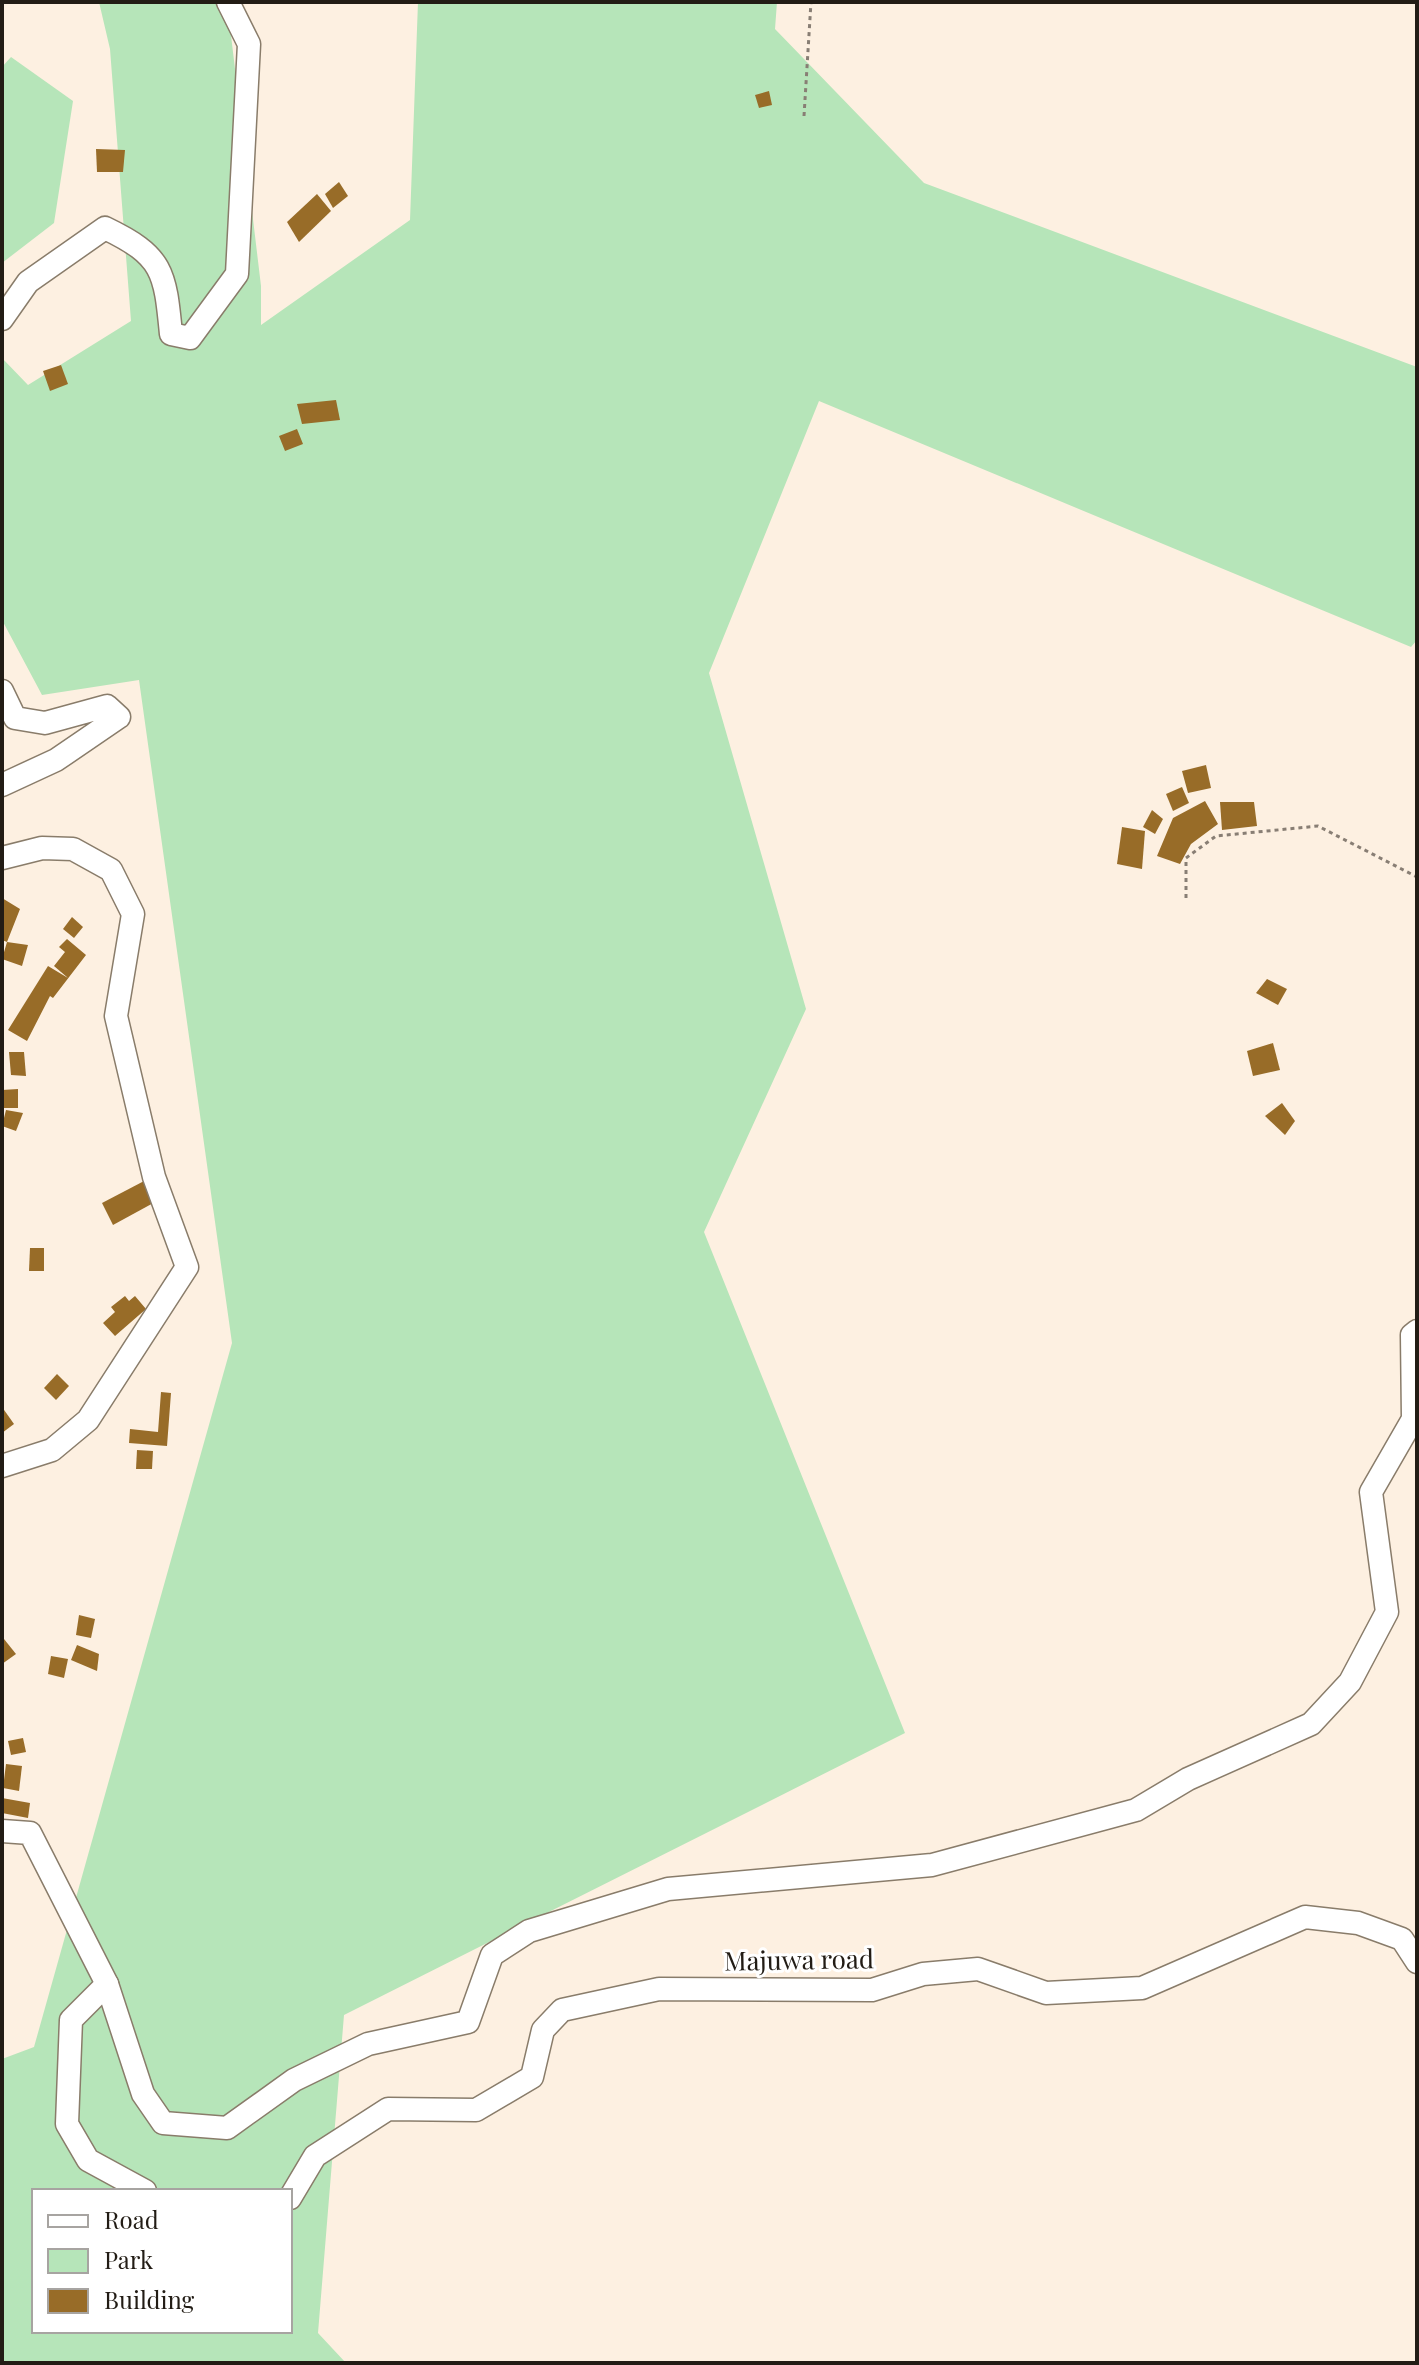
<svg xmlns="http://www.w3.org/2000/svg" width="1419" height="2365" font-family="'Playfair Display',serif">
<rect width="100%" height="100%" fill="#fdf0e1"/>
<!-- green -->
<g fill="#b6e5b9" fill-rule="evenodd">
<path d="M99,2H227L261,286V325L410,220L418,2H777L775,29L924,183L1417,367V640L1411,647L819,401L709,673L806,1009L704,1232L905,1733L344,2015L318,2333L346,2363H2V2059L34,2047L232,1343L139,680L42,695L2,620V358L28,385L131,321L110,49ZM34,2191H290V2331H34Z"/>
<path d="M11,57L73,101L54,223L2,263V67Z"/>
</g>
<!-- building -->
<g fill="#986c28">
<path d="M769,91L772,105L759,108L755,95Z"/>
<path d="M96,149L125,150L123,172H97Z"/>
<path d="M339,182L348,196L333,208L325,194Z"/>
<path d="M317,194L331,211L299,242L287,222Z"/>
<path d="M61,365L68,384L50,391L43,371Z"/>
<path d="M336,400L340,420L302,424L297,404Z"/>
<path d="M297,429L303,444L285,451L279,436Z"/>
<path d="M1206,765L1211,788L1188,793L1182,771Z"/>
<path d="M1182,787L1189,803L1173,811L1166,794Z"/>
<path d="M1205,801L1218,824L1191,844L1180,864L1157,856L1173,818Z"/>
<path d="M1220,802H1254L1257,826L1222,830Z"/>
<path d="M1152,810L1163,819L1155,834L1143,827Z"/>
<path d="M1122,827L1145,831L1142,869L1117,864Z"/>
<path d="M2,898L20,909L7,942L28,945L22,966L2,959L7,942L2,940Z"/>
<path d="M72,917L83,927L74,938L63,929Z"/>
<path d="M67,939L86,955L53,998L50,996L27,1041L8,1030L48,966L68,978L54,966L65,952L59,947Z"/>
<path d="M1267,979L1287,989L1278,1005L1256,993Z"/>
<path d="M1273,1043L1280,1070L1253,1076L1247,1051Z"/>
<path d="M9,1052H24L26,1076L11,1075Z"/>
<path d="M18,1089V1108H2V1090Z"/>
<path d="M1282,1103L1295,1121L1285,1135L1265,1116Z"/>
<path d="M6,1110L23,1113L16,1131L2,1126Z"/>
<path d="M146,1180L157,1201L113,1225L102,1203Z"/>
<path d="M30,1248H44V1271H29Z"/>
<path d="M125,1296L129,1301L135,1296L146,1309L115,1336L103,1323L115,1312L111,1307Z"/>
<path d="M57,1374L69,1386L56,1400L44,1388Z"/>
<path d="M161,1392L171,1393L167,1446L129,1443L130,1429L158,1432Z"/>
<path d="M2,1407L14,1424L2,1433Z"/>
<path d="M137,1450L153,1451L152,1469H136Z"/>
<path d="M79,1615L95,1619L91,1638L76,1635Z"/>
<path d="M4,1639L16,1654L2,1664V1640Z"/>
<path d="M77,1645L99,1654L97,1671L71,1660Z"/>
<path d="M51,1656L68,1659L64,1678L48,1674Z"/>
<path d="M23,1738L26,1752L11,1755L8,1741Z"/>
<path d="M6,1764L22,1766L19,1791L3,1788Z"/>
<path d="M2,1798L30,1803L28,1818L2,1813Z"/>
</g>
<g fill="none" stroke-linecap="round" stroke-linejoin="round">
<!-- minor casing -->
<g stroke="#897c6a" stroke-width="25">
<g id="minor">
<path d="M2,319L28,282L105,228C163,256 165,271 171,334L190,338L237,274L249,44L228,2"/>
<path d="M2,691L15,718L45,723L107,706L119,717L56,760L2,785"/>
<path d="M2,858L42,848L73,849L111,870L133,914L116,1016L154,1177L187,1267L88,1420L52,1450L2,1466"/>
<path d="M2,1831L30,1833L107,1984L143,2094L163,2123L227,2128L294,2080L368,2044L468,2022L492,1955L529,1931L668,1889L932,1865L1136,1810L1188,1779L1311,1724L1350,1682L1387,1612L1371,1492L1413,1419L1412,1335L1417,1331"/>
<path d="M107,1984L71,2020L67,2124L88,2160L145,2191"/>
<path d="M290,2198L315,2156L388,2109L476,2110L532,2077L543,2030L562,2010L659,1989L872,1990L923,1974L978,1969L1046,1993L1142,1988L1305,1917L1358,1923L1402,1939L1417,1962"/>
</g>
</g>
<!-- path -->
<g stroke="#887e74" stroke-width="3" stroke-dasharray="4 4" stroke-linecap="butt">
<path d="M804,116L811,2"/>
<path d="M1186,898V858L1216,836L1318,826L1417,877"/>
</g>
<!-- minor -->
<use href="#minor" stroke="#fff" stroke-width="22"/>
</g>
<g text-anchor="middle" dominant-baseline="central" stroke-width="6" stroke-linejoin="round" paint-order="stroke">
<!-- street labels -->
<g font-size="26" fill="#221c15" stroke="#fff">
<text transform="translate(799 1959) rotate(-1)">Majuwa road</text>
</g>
</g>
<!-- border -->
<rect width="1419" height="2365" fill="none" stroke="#221c15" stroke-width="8"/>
<!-- legend -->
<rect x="32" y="2189" width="260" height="144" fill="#ffffff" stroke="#a7a4a1" stroke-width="2"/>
<rect x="48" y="2215" width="40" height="12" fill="#ffffff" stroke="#a7a4a1" stroke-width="2"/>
<text x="104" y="2229" font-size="24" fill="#221c15">Road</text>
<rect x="48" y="2249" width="40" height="24" fill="#b6e5b9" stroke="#a7a4a1" stroke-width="2"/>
<text x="104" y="2269" font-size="24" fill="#221c15">Park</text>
<rect x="48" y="2289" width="40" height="24" fill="#986c28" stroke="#a7a4a1" stroke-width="2"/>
<text x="104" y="2309" font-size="24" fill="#221c15">Building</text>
</svg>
